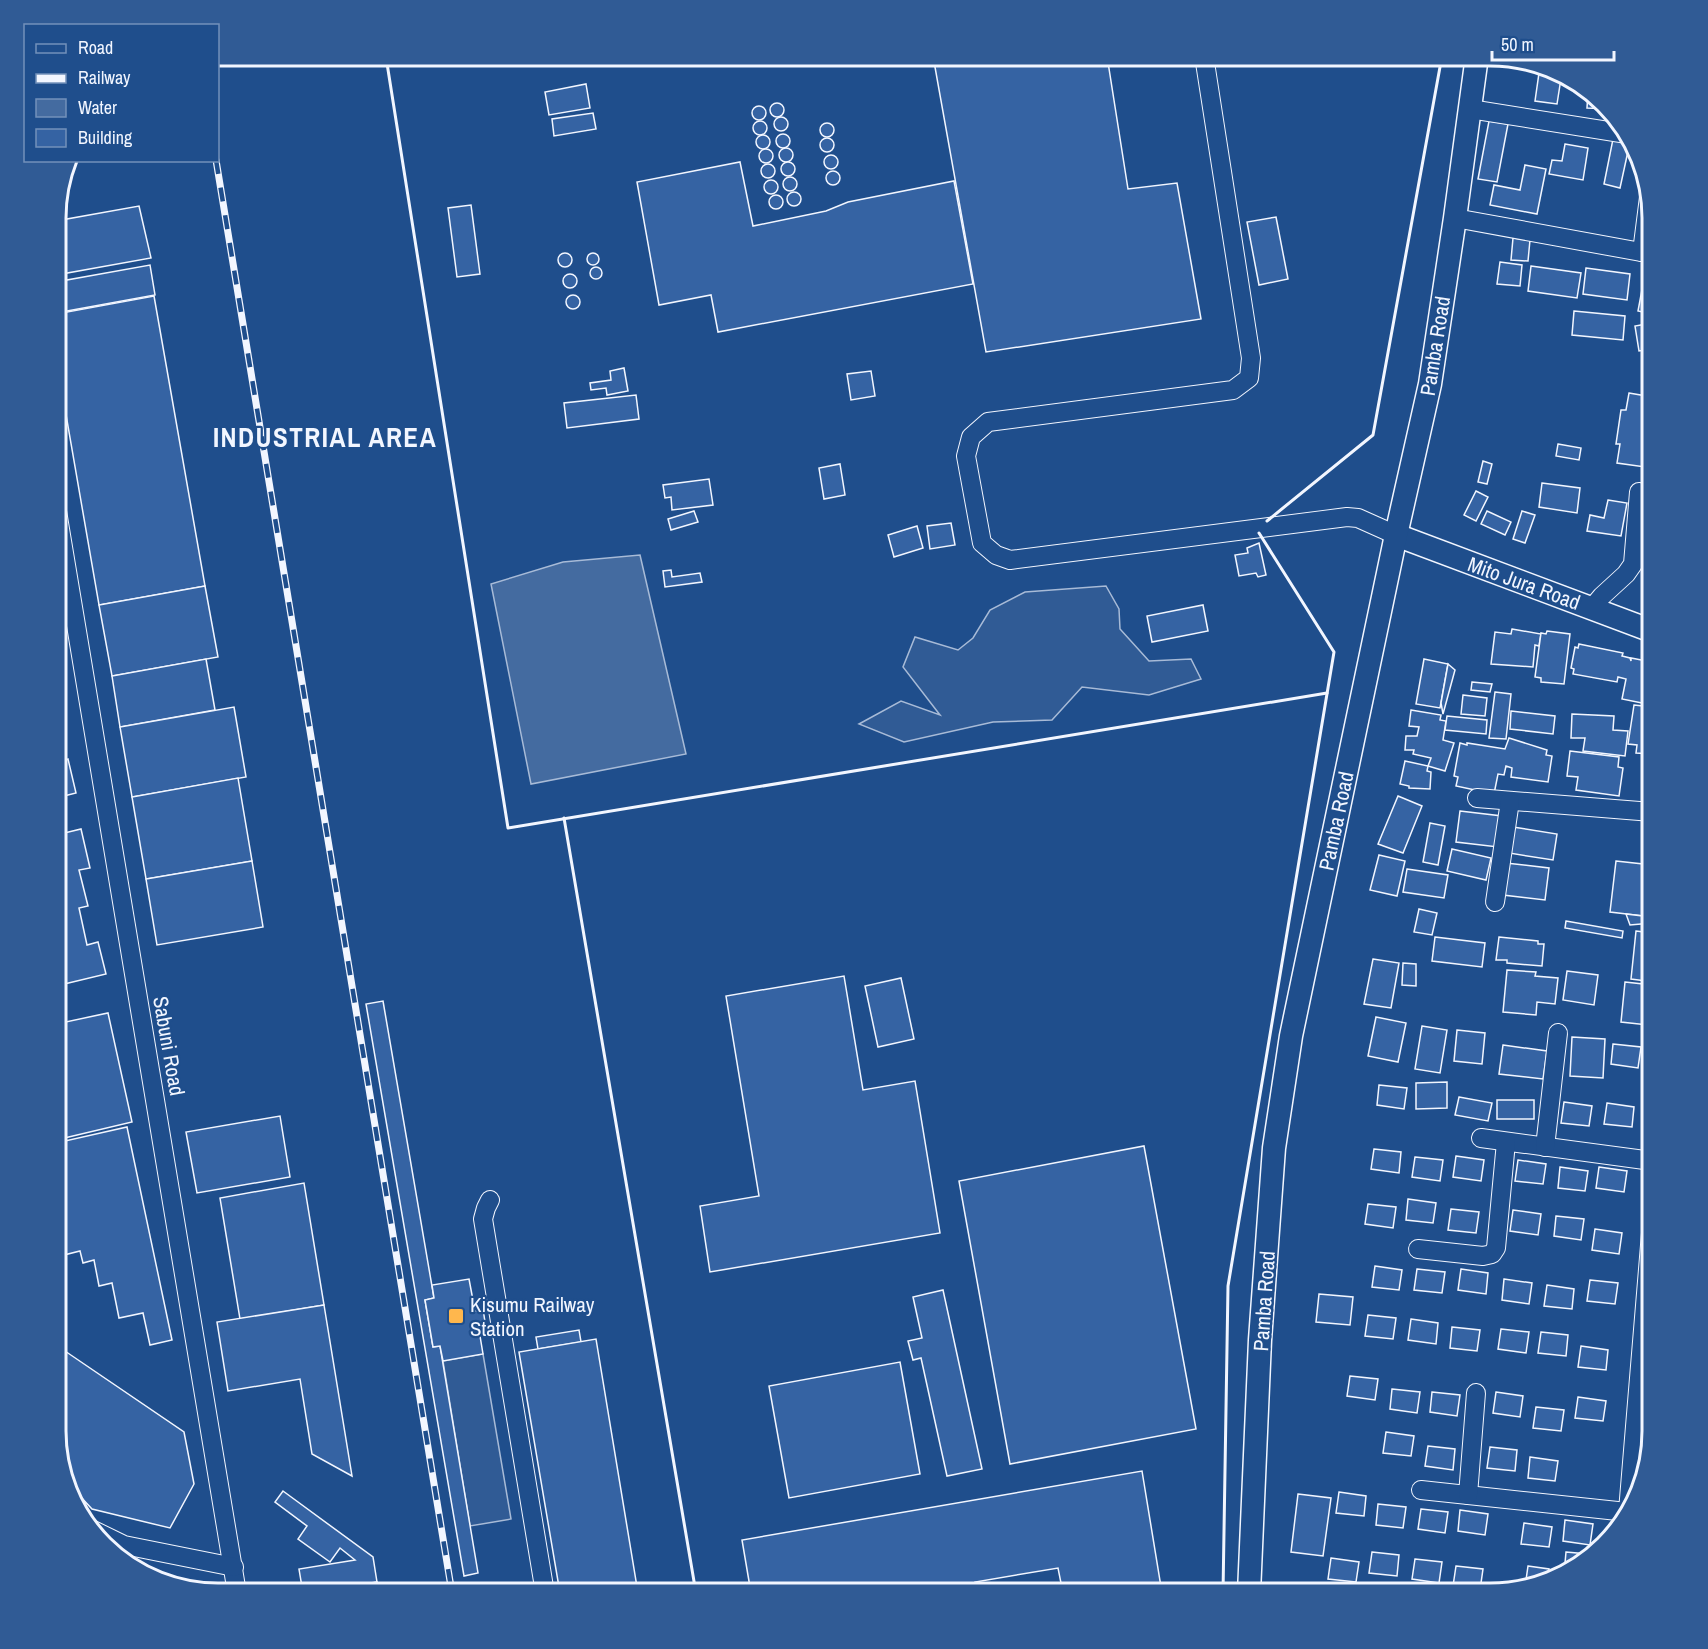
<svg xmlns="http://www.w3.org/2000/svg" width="1708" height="1649" font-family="'Archivo Narrow',sans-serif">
<rect width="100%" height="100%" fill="#1f4e8c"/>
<!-- built -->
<g fill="#305b95" stroke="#a8bbd7" stroke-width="1.5">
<path d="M1106,586L1119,609L1120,629L1149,661L1191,659L1201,679L1149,695L1082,687L1052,720L993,722L904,742L859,724L901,701L940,715L903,667L915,637L958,650L973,638L990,610L1025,592Z"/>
<path d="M483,1354L511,1519L470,1526L443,1361Z"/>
</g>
<!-- water -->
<path fill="#446ba0" stroke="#a8bbd7" stroke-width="1.5" d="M640,555L686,754L531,784L491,584L563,562Z"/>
<!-- building -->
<g fill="#3563a3" stroke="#f2f6ff" stroke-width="1.5">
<path d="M933,56H1107L1128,189L1177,183L1201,319L986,352Z"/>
<path d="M1540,66L1562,72L1557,104L1535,101Z"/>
<path d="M586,84L590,108L549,115L545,92Z"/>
<path d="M1588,92L1610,109L1587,108Z"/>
<circle cx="777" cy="110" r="7"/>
<circle cx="759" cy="113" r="7"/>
<path d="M593,113L596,129L554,136L552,119Z"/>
<circle cx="781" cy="124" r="7"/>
<circle cx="760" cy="128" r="7"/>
<path d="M1489,121L1508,124L1497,182L1478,179Z"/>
<circle cx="827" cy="130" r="7"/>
<circle cx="783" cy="141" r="7"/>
<circle cx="763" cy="142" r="7"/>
<circle cx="827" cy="145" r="7"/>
<path d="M1613,139L1630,142L1620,188L1604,184Z"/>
<path d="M1565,144L1588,148L1583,180L1549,174L1552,160L1562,161Z"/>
<circle cx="786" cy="155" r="7"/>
<circle cx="766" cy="156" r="7"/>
<circle cx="831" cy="162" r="7"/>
<circle cx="788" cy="169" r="7"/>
<path d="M740,162L753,226L826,211L848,202L954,181L973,284L718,332L711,295L659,305L637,182Z"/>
<circle cx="768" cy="171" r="7"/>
<path d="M1525,165L1546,169L1537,214L1490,205L1494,185L1520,190Z"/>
<circle cx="833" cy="178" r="7"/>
<circle cx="790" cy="184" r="7"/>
<circle cx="771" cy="187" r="7"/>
<circle cx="794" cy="199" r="7"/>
<circle cx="776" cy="202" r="7"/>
<path d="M471,205L480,274L457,277L448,208Z"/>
<path d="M139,206L151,258L56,275V221Z"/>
<path d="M1276,217L1288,279L1259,285L1247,222Z"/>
<path d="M1513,238L1530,240L1528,261L1511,260Z"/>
<circle cx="593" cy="259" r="6"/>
<circle cx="565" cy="260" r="7"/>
<path d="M1500,262L1522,265L1520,286L1497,284Z"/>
<path d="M150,265L155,295L56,313V282Z"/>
<path d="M1531,266L1581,273L1577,298L1528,291Z"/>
<circle cx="596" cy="273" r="6"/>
<path d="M1586,268L1630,274L1627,300L1583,294Z"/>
<circle cx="570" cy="281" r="7"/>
<path d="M1644,279L1652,281V314L1638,311Z"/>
<circle cx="573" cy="302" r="7"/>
<path d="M154,296L205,586L99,605L56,357V314Z"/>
<path d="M1574,311L1625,316L1623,340L1572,335Z"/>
<path d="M1652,323V349L1639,351L1635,326Z"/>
<path d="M624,368L628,391L607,395L606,388L591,390L590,383L611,380L610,371Z"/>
<path d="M871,371L875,396L851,400L847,374Z"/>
<path d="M1629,393L1652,397V423L1645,467L1617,463L1620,444H1616L1621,410H1626Z"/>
<path d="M636,395L639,419L567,428L564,403Z"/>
<path d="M1558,444L1581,448L1579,460L1556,456Z"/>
<path d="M1483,461L1492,464L1487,484L1478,482Z"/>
<path d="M840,464L845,495L824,499L819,468Z"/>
<path d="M709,479L713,505L672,510L671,497L665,498L663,485Z"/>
<path d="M1542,483L1580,488L1577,513L1539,507Z"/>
<path d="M1476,491L1488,497L1476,521L1464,515Z"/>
<path d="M1608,500L1627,503L1621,536L1587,531L1590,515L1604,518Z"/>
<path d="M694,511L698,522L671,530L668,519Z"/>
<path d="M1487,511L1511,522L1505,535L1481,524Z"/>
<path d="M1522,511L1535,515L1525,543L1513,539Z"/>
<path d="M951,523L955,545L930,549L927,526Z"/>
<path d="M917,526L923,548L894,557L888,535Z"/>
<path d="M1259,543L1266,575L1258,577L1256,573L1239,576L1235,555L1248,553L1247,548Z"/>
<path d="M1647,550L1652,551V576L1642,574Z"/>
<path d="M671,570L672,577L700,573L702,582L665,587L663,571Z"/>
<path d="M205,586L218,657L112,676L99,605Z"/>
<path d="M1203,605L1208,631L1152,642L1147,616Z"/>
<path d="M1512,629L1541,634L1539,646L1535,645L1533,667L1491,664L1495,632L1511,634Z"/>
<path d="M1547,631L1570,634L1564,684L1541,682V678L1535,677L1541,633L1546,634Z"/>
<path d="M1579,644L1623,653L1622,656L1630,658L1631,661V658L1652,662V705L1622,699L1626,679L1618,677L1617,682L1573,674L1574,669L1571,668L1575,647L1578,648Z"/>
<path d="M206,659L215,710L120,727L112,676Z"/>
<path d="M1424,659L1448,664L1440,708L1416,704Z"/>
<path d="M1448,664L1455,670L1443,714L1441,703Z"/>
<path d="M1472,682L1492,684L1490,692L1471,690Z"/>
<path d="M1495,692L1511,694L1506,739L1489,738Z"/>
<path d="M1463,695L1487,698L1485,716L1461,714Z"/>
<path d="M1634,705L1652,707V754L1636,753L1637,745L1628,744Z"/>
<path d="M234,707L246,777L132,797L120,727Z"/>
<path d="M1411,710L1441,715L1440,720L1446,721L1443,740L1454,743L1445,771L1428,766L1431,758L1413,754L1414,750H1405L1406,736H1417L1419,727L1409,726Z"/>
<path d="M1511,711L1555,716L1553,734L1510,729Z"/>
<path d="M1572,714L1614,716L1613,730L1628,731L1625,756L1583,751L1585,738H1571Z"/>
<path d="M1447,716L1487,720L1486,734L1445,730Z"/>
<path d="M56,728L63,761L68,759L76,793L56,798Z"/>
<path d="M1509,738L1547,750L1546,755L1552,756L1548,782L1511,777L1512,768L1506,766L1504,775L1498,774L1494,794L1456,786L1458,777L1454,776L1460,743L1467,745V743L1505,749Z"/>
<path d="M1570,751L1619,757L1618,767L1623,768L1619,796L1576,790L1578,777L1567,776Z"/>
<path d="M1405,761L1428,766L1427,771L1431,772L1430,789L1409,788V786L1400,784Z"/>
<path d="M238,778L252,861L146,879L132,797Z"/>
<path d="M1398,796L1422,806L1403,853L1378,844Z"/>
<path d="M1460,811L1502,816L1498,847L1456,842Z"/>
<path d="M1430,823L1445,826L1438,865L1423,862Z"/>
<path d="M1513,827L1557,834L1553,860L1509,853Z"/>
<path d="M81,829L90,868L79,870L88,906L79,908L87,945L98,942L106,974L56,986V835Z"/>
<path d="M1452,849L1491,858L1486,880L1447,871Z"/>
<path d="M1379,855L1405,861L1397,896L1370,890Z"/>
<path d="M252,861L263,927L157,945L146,879Z"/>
<path d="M1616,861L1652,865V917L1610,912Z"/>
<path d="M1506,863L1549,868L1545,900L1503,895Z"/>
<path d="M1407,869L1448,875L1444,898L1403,892Z"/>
<path d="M1419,909L1437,913L1432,935L1414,932Z"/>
<path d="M1626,914L1651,917L1652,923L1630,925Z"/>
<path d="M1566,921L1623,931L1622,938L1565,928Z"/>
<path d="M1636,931L1652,933L1646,981L1631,979Z"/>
<path d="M1435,937L1485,943L1482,967L1432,961Z"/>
<path d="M1499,937L1538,941V944H1544L1542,966L1507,963V960H1496Z"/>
<path d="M1373,959L1399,963L1391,1008L1364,1004Z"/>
<path d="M1403,963L1416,964V986L1402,985Z"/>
<path d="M1507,970L1536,972L1535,976L1558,978L1555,1004L1537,1002L1536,1015L1503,1012Z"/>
<path d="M1567,971L1598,975L1594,1005L1563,1000Z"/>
<path d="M844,976L863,1090L915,1081L940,1233L710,1272L700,1206L759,1196L726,996Z"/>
<path d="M901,978L914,1039L878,1047L865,986Z"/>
<path d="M1625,982L1652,985L1648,1025L1621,1022Z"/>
<path d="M383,1001L434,1298L425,1300L433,1347L440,1346L478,1573L464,1576L366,1004Z"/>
<path d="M108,1013L132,1122L56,1140V1024Z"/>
<path d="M1376,1017L1406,1023L1398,1062L1368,1056Z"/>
<path d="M1422,1026L1447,1030L1440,1073L1415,1069Z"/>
<path d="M1457,1030L1485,1033L1482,1064L1454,1061Z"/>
<path d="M1572,1037L1605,1039L1603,1078L1570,1076Z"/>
<path d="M1613,1044L1641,1047L1638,1068L1611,1064Z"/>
<path d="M1503,1045L1547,1051L1543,1079L1499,1074Z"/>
<path d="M1447,1082V1108L1416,1109V1083Z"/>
<path d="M1379,1085L1407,1088L1404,1109L1377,1105Z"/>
<path d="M1459,1097L1492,1103L1488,1121L1455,1115Z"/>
<rect x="1497" y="1100" width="37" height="19"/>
<path d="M1564,1102L1592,1106L1589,1126L1561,1123Z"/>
<path d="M1607,1103L1634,1107L1632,1127L1604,1124Z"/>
<path d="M280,1116L290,1177L197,1193L186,1132Z"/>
<path d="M127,1127L172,1340L150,1345L143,1313L119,1318L112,1283L99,1286L94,1260L83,1263L80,1251L64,1255L56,1218V1143Z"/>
<path d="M1144,1146L1196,1429L1010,1464L959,1181Z"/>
<path d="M1374,1149L1401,1152L1399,1173L1371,1169Z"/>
<path d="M1456,1156L1484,1160L1481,1181L1453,1177Z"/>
<path d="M1415,1157L1443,1160L1440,1181L1412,1177Z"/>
<path d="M1518,1160L1546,1164L1543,1184L1515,1181Z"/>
<path d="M1560,1167L1588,1171L1585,1191L1558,1188Z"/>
<path d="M1599,1167L1627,1171L1624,1192L1596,1188Z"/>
<path d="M304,1183L324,1305L240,1319L220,1198Z"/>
<path d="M1408,1199L1436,1203L1433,1223L1406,1220Z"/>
<path d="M1368,1204L1396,1207L1393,1228L1365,1224Z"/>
<path d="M1451,1209L1479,1212L1476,1233L1448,1230Z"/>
<path d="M1513,1210L1541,1214L1538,1235L1510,1231Z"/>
<path d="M1556,1216L1584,1219L1581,1240L1554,1236Z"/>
<path d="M1595,1229L1622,1233L1619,1254L1592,1250Z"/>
<path d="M1375,1266L1402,1270L1399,1290L1372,1287Z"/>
<path d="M1417,1269L1445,1272L1442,1293L1414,1290Z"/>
<path d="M1461,1269L1488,1273L1486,1294L1458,1290Z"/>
<path d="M469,1279L475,1311L483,1309L485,1322L478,1324L483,1354L443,1361L440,1346L433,1347L425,1300L434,1298L432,1285Z"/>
<path d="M1504,1279L1532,1283L1529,1304L1502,1300Z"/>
<path d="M1590,1280L1618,1283L1615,1304L1587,1301Z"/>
<path d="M1547,1285L1574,1289L1572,1309L1544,1306Z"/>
<path d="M943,1290L982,1469L947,1476L921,1358L913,1360L908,1341L922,1338L913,1297Z"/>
<path d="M1319,1294L1353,1297L1350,1325L1316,1322Z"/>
<path d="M324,1305L352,1476L312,1454L300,1379L228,1391L217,1322Z"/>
<path d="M1368,1315L1396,1318L1393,1339L1365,1336Z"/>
<path d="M1411,1319L1438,1323L1436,1344L1408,1340Z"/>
<path d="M1452,1327L1480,1330L1477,1351L1450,1348Z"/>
<path d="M1501,1329L1529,1332L1526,1353L1498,1349Z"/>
<path d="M579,1330L581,1342L538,1349L536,1337Z"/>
<path d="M1541,1332L1568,1335L1566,1356L1538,1353Z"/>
<path d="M596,1339L638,1593H560L519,1352Z"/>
<path d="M1581,1346L1608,1350L1606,1370L1578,1367Z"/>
<path d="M62,1349L184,1432L194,1484L170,1528L92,1509L65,1480L56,1432V1357Z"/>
<path d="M900,1362L920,1474L789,1498L769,1386Z"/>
<path d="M1350,1376L1378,1379L1375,1400L1347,1396Z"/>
<path d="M1392,1389L1420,1392L1417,1413L1390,1409Z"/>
<path d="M1432,1392L1460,1395L1457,1416L1430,1412Z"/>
<path d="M1496,1392L1523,1396L1520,1417L1493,1413Z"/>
<path d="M1578,1397L1606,1401L1603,1421L1575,1418Z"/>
<path d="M1536,1407L1564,1410L1561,1431L1533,1428Z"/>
<path d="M1386,1432L1414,1436L1411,1456L1383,1453Z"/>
<path d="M1428,1446L1455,1449L1453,1470L1425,1466Z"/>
<path d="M1490,1447L1517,1450L1515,1471L1487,1468Z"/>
<path d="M1530,1457L1558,1461L1555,1481L1528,1478Z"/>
<path d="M1142,1471L1162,1593H1063L1058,1568L975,1582L977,1593H751L742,1540Z"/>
<path d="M283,1491L373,1557L377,1582L303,1593L299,1569L355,1560L340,1548L330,1562L298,1539L307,1526L275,1502Z"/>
<path d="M1339,1492L1366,1496L1364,1516L1336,1513Z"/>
<path d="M1298,1494L1331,1498L1323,1556L1291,1552Z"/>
<path d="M1378,1504L1406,1507L1403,1528L1376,1525Z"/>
<path d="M1421,1509L1448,1512L1445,1533L1418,1529Z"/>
<path d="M1460,1510L1488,1514L1485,1535L1458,1531Z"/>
<path d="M1565,1520L1593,1524L1590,1545L1563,1541Z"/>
<path d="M1524,1523L1552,1527L1549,1547L1521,1544Z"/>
<path d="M1372,1552L1399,1555L1397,1576L1369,1573Z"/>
<path d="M1566,1552L1588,1554L1587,1559L1580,1564L1565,1563Z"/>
<path d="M1331,1558L1359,1562L1356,1582L1328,1579Z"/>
<path d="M1415,1559L1442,1562L1439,1583L1412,1579Z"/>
<path d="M1456,1566L1483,1569L1480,1590L1453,1586Z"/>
<path d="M1528,1566L1549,1569L1547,1582L1525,1587Z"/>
<path d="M377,1582L379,1593H315Z"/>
</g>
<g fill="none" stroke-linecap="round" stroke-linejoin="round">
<!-- minor casing -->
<g stroke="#f2f6ff" stroke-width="20">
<g id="minor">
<path d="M1204,56L1251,358L1249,378L1233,390L988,422L971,437L966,456L982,543L996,555L1010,560L1347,517L1358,518L1396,535"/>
<path d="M1470,109L1627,134"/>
<path d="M1455,218L1652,254"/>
<path d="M1642,252L1649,197"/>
<path d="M56,505L237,1593"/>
<path d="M1592,608L1602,596L1626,574L1633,564L1639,492"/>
<path d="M1477,798L1652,812"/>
<path d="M1495,902L1510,801"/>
<path d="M1481,1138L1652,1161"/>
<path d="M1545,1147L1558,1033"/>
<path d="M490,1200L486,1208L483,1219L545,1593"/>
<path d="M1418,1249L1483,1256L1492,1254L1496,1248L1506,1142"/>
<path d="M1421,1490L1627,1512"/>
<path d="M1468,1495L1476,1393"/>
<path d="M1628,1511L1652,1221"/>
<path d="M89,1528L124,1545L234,1567"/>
</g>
</g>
<!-- major casing -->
<g stroke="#f2f6ff" stroke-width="25">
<g id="major">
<path d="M1396,535L1652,631"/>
<path d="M1249,1593L1260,1340L1274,1148L1291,1036L1396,535L1430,384L1455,218L1477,56"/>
</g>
</g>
<!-- minor -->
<use href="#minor" stroke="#1f4e8c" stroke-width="18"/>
<!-- major -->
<use href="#major" stroke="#1f4e8c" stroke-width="22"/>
<!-- rail casing -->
<g stroke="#f2f6ff" stroke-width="7">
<path id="rail" d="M216,160L452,1593"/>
</g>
<!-- rail -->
<use href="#rail" stroke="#1f4e8c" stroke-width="4.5" stroke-dasharray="14" stroke-linecap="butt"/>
<!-- wall -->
<g stroke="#f2f6ff" stroke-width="3">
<path d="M394,56L386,57L508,828L1327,693"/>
<path d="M1267,521L1373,435L1442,56"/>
<path d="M564,818L696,1593"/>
<path d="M1223,1593L1228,1286L1334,652L1259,533"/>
</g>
</g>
<!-- markers -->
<rect fill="#ffb74d" stroke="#1f4e8c" stroke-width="2" x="448" y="1308" width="16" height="16" rx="3"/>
<g text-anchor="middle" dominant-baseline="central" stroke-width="4.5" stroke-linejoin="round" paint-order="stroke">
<!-- street labels -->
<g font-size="21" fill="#f2f6ff" stroke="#1f4e8c">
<text transform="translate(1435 346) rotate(-81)">Pamba Road</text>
<text transform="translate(1524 583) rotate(20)">Mito Jura Road</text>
<text transform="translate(1336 821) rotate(-78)">Pamba Road</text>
<text transform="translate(169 1046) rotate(80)">Sabuni Road</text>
<text transform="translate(1264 1301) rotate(-86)">Pamba Road</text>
</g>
<!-- poi labels -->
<g font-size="21" fill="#f2f6ff" stroke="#1f4e8c" text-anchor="start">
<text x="470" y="1304">Kisumu Railway<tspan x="470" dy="24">Station</tspan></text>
</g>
<!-- district labels -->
<g font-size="27" font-weight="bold" letter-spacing="1.5" fill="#f2f6ff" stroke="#1f4e8c">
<text x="325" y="437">INDUSTRIAL AREA</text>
</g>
</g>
<!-- crop -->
<path d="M0 0H1708V1649H0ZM218 66H1490A152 152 0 0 1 1642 218V1431A152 152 0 0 1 1490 1583H218A152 152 0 0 1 66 1431V218A152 152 0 0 1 218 66Z" fill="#305b95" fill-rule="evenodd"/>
<path fill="none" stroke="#f2f6ff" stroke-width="3" d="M218 66H1490A152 152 0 0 1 1642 218V1431A152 152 0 0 1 1490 1583H218A152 152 0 0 1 66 1431V218A152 152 0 0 1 218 66Z"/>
<!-- legend -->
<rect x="24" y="24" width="195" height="138" fill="#1f4e8c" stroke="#7391ba" stroke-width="1.5"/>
<rect x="36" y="44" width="30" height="9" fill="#1f4e8c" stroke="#7391ba" stroke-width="1.5"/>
<text x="78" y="54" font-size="18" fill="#f2f6ff">Road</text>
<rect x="36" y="74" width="30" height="9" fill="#f2f6ff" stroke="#7391ba" stroke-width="1.5"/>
<text x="78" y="84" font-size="18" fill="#f2f6ff">Railway</text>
<rect x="36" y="99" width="30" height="18" fill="#446ba0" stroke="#7391ba" stroke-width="1.5"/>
<text x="78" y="114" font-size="18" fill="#f2f6ff">Water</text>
<rect x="36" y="129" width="30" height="18" fill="#3563a3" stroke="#7391ba" stroke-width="1.5"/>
<text x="78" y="144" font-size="18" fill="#f2f6ff">Building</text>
<!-- scale -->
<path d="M1492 51v9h122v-9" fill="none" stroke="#f2f6ff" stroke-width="3"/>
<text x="1501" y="51" font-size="18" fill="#f2f6ff" stroke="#1f4e8c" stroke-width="4.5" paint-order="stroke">50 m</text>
</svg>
